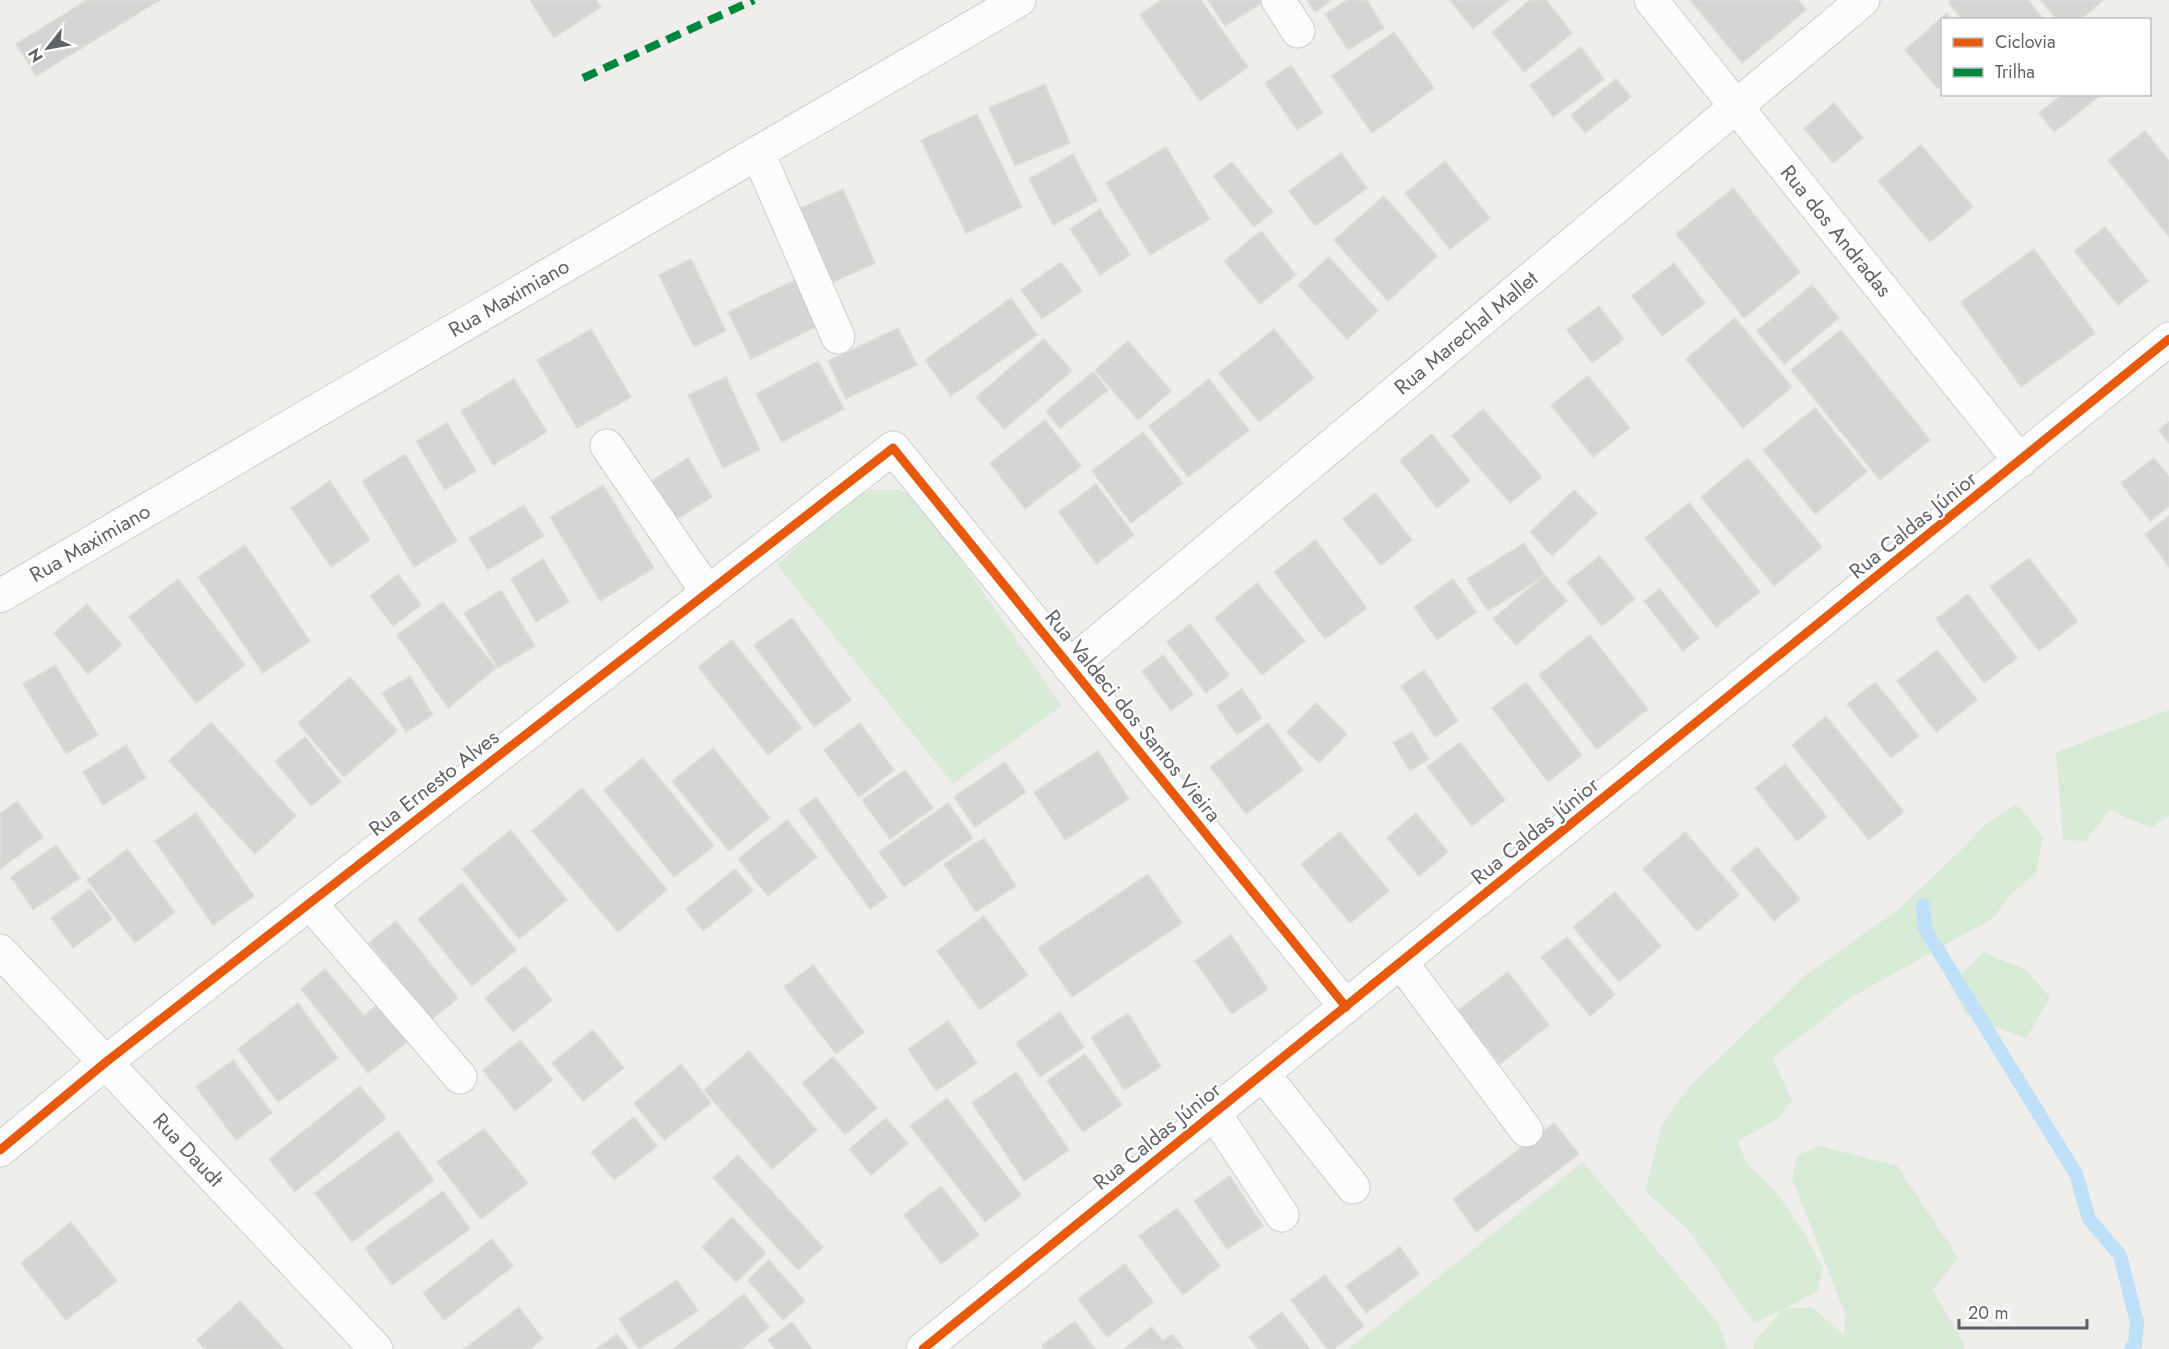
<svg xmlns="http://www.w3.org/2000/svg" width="2169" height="1349" font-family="Jost,sans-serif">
<rect width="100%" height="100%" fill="#efeeea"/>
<!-- green -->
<g fill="#d8ebd6">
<path d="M870,490H896L910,493L925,508L1062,706L953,784L777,565L852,498Z"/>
<path d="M2169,710V816L2150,828L2110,810L2085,841L2063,840L2056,752Z"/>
<path d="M2017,804L2043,836L2036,874L2007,897L1995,917L1850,998L1773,1058L1792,1101L1778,1119L1738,1141L1747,1164L1777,1193L1807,1238L1823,1269L1817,1292L1784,1309L1812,1307L1844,1336L1845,1313L1792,1179L1797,1155L1819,1146L1897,1166L1958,1257L1933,1290L1965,1345L1964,1349H1754V1342L1783,1309L1754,1323L1690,1232L1645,1191L1663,1122L1689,1087L1802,978L1900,908L1966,845L1984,825Z"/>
<path d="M1983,952L2026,970L2050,997L2026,1039L1966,1014L1951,985Z"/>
<path d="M1583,1162L1719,1324L1728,1349H1348Z"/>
</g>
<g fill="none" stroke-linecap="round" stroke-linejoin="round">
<!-- stream -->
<path stroke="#bfe0f9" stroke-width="14" d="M1923,905L1925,929L2076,1174L2089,1219L2120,1255L2137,1322L2135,1344L2131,1349"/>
</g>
<!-- building -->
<g fill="#d6d5d3" stroke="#deddd9" stroke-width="1.5">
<path d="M87,0H160L36,76L16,44Z"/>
<path d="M530,0H596L601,7L554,38Z"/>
<path d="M1161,0H1201L1248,67L1200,101L1140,15Z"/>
<path d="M1208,0H1264L1265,1L1225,26Z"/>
<path d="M1307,0H1332L1315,12Z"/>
<path d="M1347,0H1367L1384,28L1348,50L1325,14Z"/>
<path d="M1450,0H1509L1473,29Z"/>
<path d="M1530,0H1546L1572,33L1524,72L1492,32Z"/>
<path d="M1690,0H1798L1806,10L1742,63Z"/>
<path d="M1953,0H2028L2044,20H1962L1949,3Z"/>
<path d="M2041,0H2103L2080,20H2057Z"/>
<path d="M1947,13L1952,20H1942V85L1938,89L1905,50Z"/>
<path d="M1394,32L1434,88L1372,133L1332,76Z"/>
<path d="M1581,47L1604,79L1553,117L1530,85Z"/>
<path d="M1291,65L1323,113L1297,130L1265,83Z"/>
<path d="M1616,79L1631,97L1585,133L1571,115Z"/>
<path d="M1045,84L1070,143L1015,166L989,108Z"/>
<path d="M2063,94H2102L2054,132L2039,113Z"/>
<path d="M1834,103L1863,138L1833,163L1804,128Z"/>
<path d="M977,114L1022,207L966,233L921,140Z"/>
<path d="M2145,131L2169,161V237L2108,160Z"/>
<path d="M1921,145L1973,207L1930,242L1878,181Z"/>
<path d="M1166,147L1210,219L1150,255L1106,183Z"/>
<path d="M1341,153L1367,188L1315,226L1289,191Z"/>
<path d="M1073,154L1098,201L1053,225L1029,179Z"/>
<path d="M1445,161L1490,218L1450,249L1405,193Z"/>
<path d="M1232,162L1273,212L1254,227L1213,176Z"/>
<path d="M1733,188L1800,272L1744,318L1676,234Z"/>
<path d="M843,189L875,263L831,283L799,209Z"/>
<path d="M1384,196L1437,256L1388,301L1334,240Z"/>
<path d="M1100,209L1130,255L1100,275L1070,229Z"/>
<path d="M2105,227L2148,281L2118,305L2074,251Z"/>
<path d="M1261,231L1296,275L1260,304L1224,261Z"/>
<path d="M2034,249L2095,333L2021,387L1961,302Z"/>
<path d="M1329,257L1378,311L1347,339L1298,285Z"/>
<path d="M691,259L726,331L694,347L659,275Z"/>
<path d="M1061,262L1082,291L1042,319L1021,290Z"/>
<path d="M1674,263L1705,303L1662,336L1632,296Z"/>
<path d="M797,279L820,325L751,359L728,312Z"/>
<path d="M1812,285L1839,318L1784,364L1757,331Z"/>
<path d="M1011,298L1037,335L951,396L925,360Z"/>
<path d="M1599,306L1624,339L1592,363L1567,330Z"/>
<path d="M1735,318L1792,387L1743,428L1686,359Z"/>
<path d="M898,328L917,365L846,399L828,361Z"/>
<path d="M591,329L631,397L577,428L537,360Z"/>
<path d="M1274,329L1314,378L1259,422L1219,373Z"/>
<path d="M1841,330L1930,440L1880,480L1791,370Z"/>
<path d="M1044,339L1072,371L1004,429L976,397Z"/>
<path d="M1128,341L1171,391L1138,420L1095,370Z"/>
<path d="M818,361L844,409L782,442L756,394Z"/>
<path d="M1093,372L1108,390L1060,428L1046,411Z"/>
<path d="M1588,376L1630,428L1593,457L1551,405Z"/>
<path d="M726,377L760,450L723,468L688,395Z"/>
<path d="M514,379L547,432L493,465L461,411Z"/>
<path d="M1209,379L1249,430L1188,477L1149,426Z"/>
<path d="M1815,408L1867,472L1815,514L1763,450Z"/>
<path d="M1483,409L1542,477L1510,503L1452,436Z"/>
<path d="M1045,420L1081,466L1025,509L990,463Z"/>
<path d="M2169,422V443L2159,430Z"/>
<path d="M447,423L476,471L445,490L416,441Z"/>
<path d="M1143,432L1183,483L1131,523L1092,471Z"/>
<path d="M1432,434L1470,481L1437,508L1400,460Z"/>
<path d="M405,454L457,541L414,567L362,481Z"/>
<path d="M688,458L712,497L666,526L641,487Z"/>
<path d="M1748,458L1822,547L1774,586L1701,497Z"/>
<path d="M2154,458L2169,477V506L2150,521L2121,483Z"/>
<path d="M330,481L370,540L331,567L291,508Z"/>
<path d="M1096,484L1134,535L1096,564L1059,512Z"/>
<path d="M603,485L654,568L600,601L550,517Z"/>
<path d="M1574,490L1597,513L1552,556L1530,532Z"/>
<path d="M1375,493L1412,540L1381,565L1343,519Z"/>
<path d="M1689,503L1760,592L1716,627L1645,538Z"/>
<path d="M524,505L544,536L488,570L469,538Z"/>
<path d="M2169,516V567L2145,534Z"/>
<path d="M1315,540L1367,608L1325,639L1274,572Z"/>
<path d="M1524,543L1545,575L1488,611L1467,579Z"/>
<path d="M245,545L310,641L263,673L198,577Z"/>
<path d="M1600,556L1635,599L1602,626L1567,582Z"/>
<path d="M2029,558L2078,621L2039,651L1990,587Z"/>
<path d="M543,559L569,602L536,622L511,579Z"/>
<path d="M398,574L421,605L393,626L370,596Z"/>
<path d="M1545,575L1567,601L1516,645L1493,619Z"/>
<path d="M178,579L245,665L196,703L129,617Z"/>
<path d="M1453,579L1476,612L1437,640L1414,607Z"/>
<path d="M1257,583L1305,641L1262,675L1215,618Z"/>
<path d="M1660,589L1699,638L1683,651L1644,601Z"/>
<path d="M501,590L535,646L498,668L464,613Z"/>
<path d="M1968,594L2017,658L1984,683L1936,619Z"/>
<path d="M443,602L496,668L448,708L397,635Z"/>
<path d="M87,604L122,645L88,674L54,633Z"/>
<path d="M792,618L851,700L814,727L754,645Z"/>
<path d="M1190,624L1229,675L1206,693L1167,642Z"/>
<path d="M1590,635L1648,709L1597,749L1539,675Z"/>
<path d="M732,640L802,728L768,755L698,667Z"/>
<path d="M1937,650L1977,700L1936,732L1897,681Z"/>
<path d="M1163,655L1193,694L1171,711L1142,671Z"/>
<path d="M55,665L98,735L66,754L23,684Z"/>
<path d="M1424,670L1458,721L1435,737L1401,686Z"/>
<path d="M410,676L433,715L406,732L382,693Z"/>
<path d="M350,677L397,731L344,777L298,723Z"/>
<path d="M1526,682L1582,755L1548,782L1492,708Z"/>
<path d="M1875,682L1919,736L1891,758L1847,704Z"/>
<path d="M1242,689L1262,718L1237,735L1217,706Z"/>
<path d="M1316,703L1347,734L1319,763L1287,732Z"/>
<path d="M1826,716L1904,812L1869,840L1792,745Z"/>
<path d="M211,722L296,816L255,854L169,761Z"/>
<path d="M860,723L894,770L859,797L824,750Z"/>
<path d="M1268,723L1303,770L1246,814L1210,767Z"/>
<path d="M1412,732L1429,759L1410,771L1393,743Z"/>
<path d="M305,737L341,782L311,806L275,761Z"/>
<path d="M1460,742L1505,800L1472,826L1427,767Z"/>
<path d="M126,745L146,778L103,805L83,772Z"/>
<path d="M713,748L770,818L729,851L672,781Z"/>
<path d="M1098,751L1129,799L1065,840L1034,792Z"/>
<path d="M643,758L714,846L674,877L604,790Z"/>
<path d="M1005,762L1026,792L975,827L954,797Z"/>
<path d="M1785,764L1827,817L1797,841L1755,788Z"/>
<path d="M905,770L933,808L890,839L862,800Z"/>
<path d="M582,788L667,890L618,932L532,831Z"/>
<path d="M816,797L887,897L870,909L799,810Z"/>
<path d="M17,801L43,837L0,869V814Z"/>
<path d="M948,803L973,838L904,887L879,852Z"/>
<path d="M196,813L254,896L213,925L155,841Z"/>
<path d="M1416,813L1448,852L1419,876L1387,838Z"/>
<path d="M787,820L817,857L768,896L738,859Z"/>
<path d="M511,830L567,900L519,939L462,869Z"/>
<path d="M1340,832L1389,891L1350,923L1301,864Z"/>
<path d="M1685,832L1739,895L1697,931L1643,869Z"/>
<path d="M984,838L1016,886L976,912L944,864Z"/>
<path d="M56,845L80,878L33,910L11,877Z"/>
<path d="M1757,847L1800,899L1774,921L1731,869Z"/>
<path d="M127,849L175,912L135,943L87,880Z"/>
<path d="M735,869L753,891L703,931L686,909Z"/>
<path d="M1148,874L1182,923L1072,997L1038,948Z"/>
<path d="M462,883L516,950L472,986L418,919Z"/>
<path d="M90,889L112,919L73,948L51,918Z"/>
<path d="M1615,892L1661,946L1619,982L1573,927Z"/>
<path d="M984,916L1028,975L980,1010L937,951Z"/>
<path d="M396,921L458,998L431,1020L369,943Z"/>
<path d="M1231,935L1268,989L1232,1014L1195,961Z"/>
<path d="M1567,937L1615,995L1590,1016L1541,957Z"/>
<path d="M813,965L864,1032L836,1054L784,987Z"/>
<path d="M525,966L552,1000L513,1032L485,998Z"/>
<path d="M325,969L364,1016L378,1004L408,1041L368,1073L301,989Z"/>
<path d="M1508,972L1549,1025L1500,1064L1457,1011Z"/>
<path d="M298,1003L338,1058L278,1102L238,1049Z"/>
<path d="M1060,1012L1084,1047L1040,1077L1016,1043Z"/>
<path d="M1128,1013L1161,1067L1124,1090L1091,1037Z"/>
<path d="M948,1021L977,1063L936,1091L908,1049Z"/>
<path d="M593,1030L624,1068L583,1101L552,1063Z"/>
<path d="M520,1040L553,1080L515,1111L483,1070Z"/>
<path d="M749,1051L817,1130L772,1169L704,1090Z"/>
<path d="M1085,1054L1122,1105L1083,1132L1047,1081Z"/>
<path d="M833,1057L877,1108L845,1135L802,1083Z"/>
<path d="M233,1060L272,1113L236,1140L196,1087Z"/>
<path d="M681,1064L711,1103L664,1140L634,1103Z"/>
<path d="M1016,1072L1069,1150L1024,1181L972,1103Z"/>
<path d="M360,1086L386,1118L295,1192L269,1159Z"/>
<path d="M947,1098L1021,1195L985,1222L910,1126Z"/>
<path d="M634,1117L657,1146L614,1180L591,1152Z"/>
<path d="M886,1118L908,1144L871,1175L849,1149Z"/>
<path d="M1554,1123L1579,1154L1476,1232L1453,1199Z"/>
<path d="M484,1129L528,1183L481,1219L437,1162Z"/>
<path d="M398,1131L434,1180L352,1242L315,1193Z"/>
<path d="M738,1155L823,1247L798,1270L713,1178Z"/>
<path d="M1230,1176L1263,1226L1227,1249L1194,1201Z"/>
<path d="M941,1186L979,1235L941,1264L904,1215Z"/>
<path d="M443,1191L470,1229L392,1285L365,1248Z"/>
<path d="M1177,1208L1220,1266L1183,1295L1139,1236Z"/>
<path d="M732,1217L766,1253L736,1282L702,1247Z"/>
<path d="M71,1222L117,1281L66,1320L21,1263Z"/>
<path d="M492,1239L513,1266L444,1320L423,1293Z"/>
<path d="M1400,1247L1419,1274L1366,1313L1346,1286Z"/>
<path d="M769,1260L805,1301L783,1320L748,1280Z"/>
<path d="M1125,1264L1153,1302L1107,1337L1078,1299Z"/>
<path d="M1325,1275L1364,1326L1334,1349H1327L1291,1300Z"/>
<path d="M677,1280L698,1311L639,1349L619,1319Z"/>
<path d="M744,1294L769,1327L741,1349H673Z"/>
<path d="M240,1301L284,1349H205L197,1340Z"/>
<path d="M519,1307L543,1339L530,1349H464Z"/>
<path d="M1282,1312L1310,1349H1259L1249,1337Z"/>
<path d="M1075,1321L1095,1349H1045L1042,1345Z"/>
<path d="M792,1322L812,1349H775L768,1340Z"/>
<path d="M1152,1327L1163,1341L1172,1334L1183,1348L1124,1349Z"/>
<path d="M617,1334L628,1349H596Z"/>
</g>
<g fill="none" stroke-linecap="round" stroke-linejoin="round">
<!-- minor casing -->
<g stroke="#cbcccc" stroke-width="35">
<g id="minor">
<path d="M1278,0L1298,31"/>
<path d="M1651,0L2020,461"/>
<path d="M758,153L838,337"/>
<path d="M607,446L708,593"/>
<path d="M0,596L1019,0"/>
<path d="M1069,666L1863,0"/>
<path d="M310,903L460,1077"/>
<path d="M0,951L376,1349"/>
<path d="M1401,962L1526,1130"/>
<path d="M1263,1074L1353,1187"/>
<path d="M1214,1113L1282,1215"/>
<path d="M0,1150L106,1062L893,448L1346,1007"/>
<path d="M923,1349L2169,339"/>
</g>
</g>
<!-- minor -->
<use href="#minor" stroke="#fdfcfc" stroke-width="33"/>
<!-- quiet -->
<path stroke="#00873e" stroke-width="8" stroke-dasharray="15 8" stroke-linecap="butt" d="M583,78L754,0"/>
<!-- cycleway casing -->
<g stroke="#fff" stroke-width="13">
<g id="cycleway">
<path d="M0,1150L106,1062L893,448L1346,1007"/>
<path d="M923,1349L2169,339"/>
</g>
</g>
<!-- cycleway -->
<use href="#cycleway" stroke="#e8590c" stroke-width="9"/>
</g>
<g text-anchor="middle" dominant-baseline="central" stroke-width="4.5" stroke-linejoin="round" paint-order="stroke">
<!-- street labels -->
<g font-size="21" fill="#5f6368" stroke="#fff">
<text transform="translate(1836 231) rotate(51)">Rua dos Andradas</text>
<text transform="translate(509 298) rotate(-30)">Rua Maximiano</text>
<text transform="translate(1466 333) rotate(-40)">Rua Marechal Mallet</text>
<text transform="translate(1913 525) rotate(-39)">Rua Caldas Júnior</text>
<text transform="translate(90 543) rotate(-30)">Rua Maximiano</text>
<text transform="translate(1133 716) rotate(51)">Rua Valdeci dos Santos Vieira</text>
<text transform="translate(434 783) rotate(-38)">Rua Ernesto Alves</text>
<text transform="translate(1535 831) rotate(-39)">Rua Caldas Júnior</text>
<text transform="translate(1157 1136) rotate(-39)">Rua Caldas Júnior</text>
<text transform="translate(188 1150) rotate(47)">Rua Daudt</text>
</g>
</g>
<!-- legend -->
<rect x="1941" y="18" width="210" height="78" fill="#ffffff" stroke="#bfc1c3" stroke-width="1.5"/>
<rect x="1953" y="38" width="30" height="9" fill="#e8590c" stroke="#bfc1c3" stroke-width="1.5"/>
<text x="1995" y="48" font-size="18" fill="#5f6368">Ciclovia</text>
<rect x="1953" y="68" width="30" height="9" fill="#00873e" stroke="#bfc1c3" stroke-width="1.5"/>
<text x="1995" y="78" font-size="18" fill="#5f6368">Trilha</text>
<!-- north arrow -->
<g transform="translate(48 48) rotate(239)" stroke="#ffffff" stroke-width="4.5" paint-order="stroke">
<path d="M0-4.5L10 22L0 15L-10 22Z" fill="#5f6368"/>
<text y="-9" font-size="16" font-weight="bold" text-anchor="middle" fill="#5f6368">N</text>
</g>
<!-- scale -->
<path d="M1959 1319v9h128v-9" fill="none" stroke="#5f6368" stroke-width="3"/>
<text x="1968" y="1319" font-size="18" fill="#5f6368" stroke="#ffffff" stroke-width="4.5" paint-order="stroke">20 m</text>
</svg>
